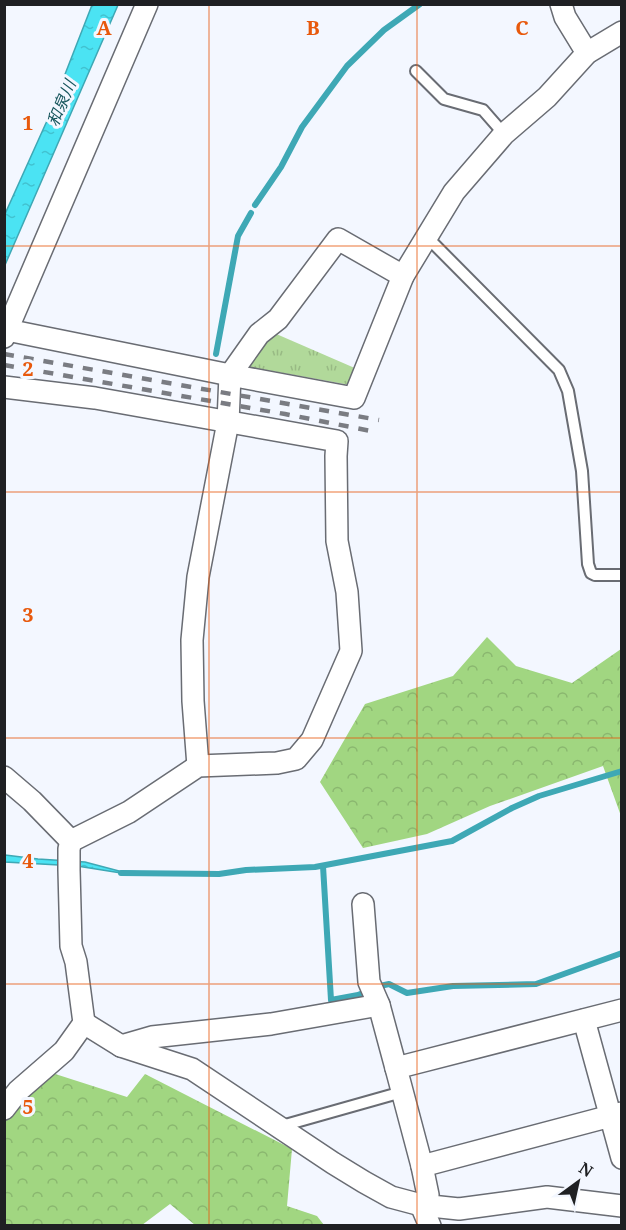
<svg xmlns="http://www.w3.org/2000/svg" width="626" height="1230" font-family="'Noto Serif','Noto Sans JP',serif">
<defs>
<pattern id="grass-tufts" width="24" height="20" patternUnits="userSpaceOnUse" patternTransform="scale(1.5)"><rect width="24" height="20" fill="#b1d99a"/><path d="M3 7l-1-3M5 7V3M7 7l1-3M15 17l-1-3M17 17v-4M19 17l1-3" fill="none" stroke="#98ba84"/></pattern>
<pattern id="forest-crowns" width="20" height="18" patternUnits="userSpaceOnUse" patternTransform="scale(1.5)"><rect width="20" height="18" fill="#a1d681"/><path d="M2 6a3 3 0 1 1 6 0M12 15a3 3 0 1 1 6 0" fill="none" stroke="#8ab76f"/></pattern>
<pattern id="water-ripples" width="26" height="14" patternUnits="userSpaceOnUse" patternTransform="scale(1.5)"><rect width="26" height="14" fill="#4be3f3"/><path d="M2 4q2-2 4 0t4 0M15 11q2-2 4 0t4 0" fill="none" stroke="#41c2d0"/></pattern>
</defs>
<rect width="100%" height="100%" fill="#f3f7ff"/>
<!-- grass -->
<path fill="url(#grass-tufts)" d="M274,333L357,369L350,385L250,367L247,357Z"/>
<!-- forest -->
<g fill="url(#forest-crowns)">
<path d="M487,637L516,666L572,683L621,649V816L603,766L490,806L427,834L363,848L320,782L365,704L453,676Z"/>
<path d="M49,1072L127,1097L145,1074L292,1149L287,1206L317,1216L324,1225H195L170,1204L142,1225H5L4,1115Z"/>
</g>
<!-- water -->
<g fill="url(#water-ripples)" stroke="#3ea8b5" stroke-width="1.5">
<path d="M92,5H118L5,265V214L46,123Z"/>
<path d="M5,855L38,859L85,862L119,871L203,874L174,875L121,873L77,866L5,862Z"/>
</g>
<g fill="none" stroke-linecap="round" stroke-linejoin="round">
<!-- stream -->
<g stroke="#3ea8b5" stroke-width="6">
<path d="M255,205L281,167L302,127L347,66L384,30L420,4"/>
<path d="M216,354L238,236L251,213"/>
<path d="M323,866L331,1000L358,995L380,986L389,984L407,993L453,986L536,984L622,953"/>
<path d="M121,873L219,874L246,870L315,867L452,841L512,808L539,796L622,771"/>
</g>
<!-- lane casing -->
<g stroke="#696c73" stroke-width="14">
<g id="lane">
<path d="M416,71L444,99L483,110L504,134"/>
<path d="M426,236L559,370L568,391L582,471L588,564L591,573L595,575H622"/>
<path d="M278,1127L402,1092"/>
</g>
</g>
<!-- street casing -->
<g stroke="#696c73" stroke-width="24">
<g id="street">
<path d="M561,4L565,17L587,53"/>
<path d="M7,330L230,375L354,398L403,276L454,192L504,134L547,97L587,53L622,32"/>
<path d="M4,337L147,4"/>
<path d="M4,387L95,398L337,441L336,456L337,541L347,592L351,651L312,740L296,759L277,763L198,766L129,812L71,841L69,849V870L71,946L76,962L84,1023L64,1051L18,1091L4,1109"/>
<path d="M198,766L193,701L192,640L198,577L228,422L230,375L259,334L278,319L338,239L403,276"/>
<path d="M4,777L32,801L71,841"/>
<path d="M363,904L369,982L379,1005L396,1068"/>
<path d="M584,1020L622,1158"/>
<path d="M84,1023L121,1046L192,1069L333,1163L364,1182L391,1197L421,1205L459,1209L547,1197L622,1206"/>
<path d="M121,1046L152,1037L271,1024L379,1005"/>
<path d="M422,1166L622,1113"/>
<path d="M421,1205L428,1195L422,1166L396,1068L622,1010"/>
<path d="M421,1205L430,1226"/>
</g>
</g>
<!-- lane -->
<use href="#lane" stroke="#fff" stroke-width="10"/>
<!-- street -->
<use href="#street" stroke="#fff" stroke-width="21"/>
<!-- rail -->
<g stroke="#7a7c82" stroke-width="4.5" stroke-dasharray="10 10" stroke-linecap="butt">
<path d="M4,354L379,420"/>
<path d="M4,365L285,414L376,432"/>
</g>
</g>
<!-- grid -->
<path fill="none" stroke="#e8590c" stroke-width="1.5" stroke-opacity="0.55" d="M209,4V1226M417,4V1226M4,246H622M4,492H622M4,738H622M4,984H622"/>
<g text-anchor="middle" dominant-baseline="central" stroke-width="6" stroke-linejoin="round" paint-order="stroke">
<!-- water labels -->
<g font-size="16" font-style="italic" fill="#17565d" stroke="#f3f7ff">
<text transform="translate(61 103) rotate(-67)">和泉川</text>
</g>
</g>
<g font-size="20" text-anchor="middle" font-weight="bold" fill="#e8590c" stroke="#f3f7ff" stroke-width="6" stroke-linejoin="round" paint-order="stroke">
<text x="104" y="35">A</text>
<text x="313" y="35">B</text>
<text x="522" y="35">C</text>
<text x="28" y="130">1</text>
<text x="28" y="376">2</text>
<text x="28" y="622">3</text>
<text x="28" y="868">4</text>
<text x="28" y="1114">5</text>
</g>
<!-- border -->
<rect width="626" height="1230" fill="none" stroke="#1f2023" stroke-width="12"/>
<!-- north arrow -->
<g transform="translate(578 1182) rotate(33)" stroke="#f3f7ff" stroke-width="4.5" paint-order="stroke">
<path d="M0-4.5L10 22L0 15L-10 22Z" fill="#1f2023"/>
<text y="-9" font-size="16" font-weight="bold" text-anchor="middle" fill="#1f2023">N</text>
</g>
</svg>
